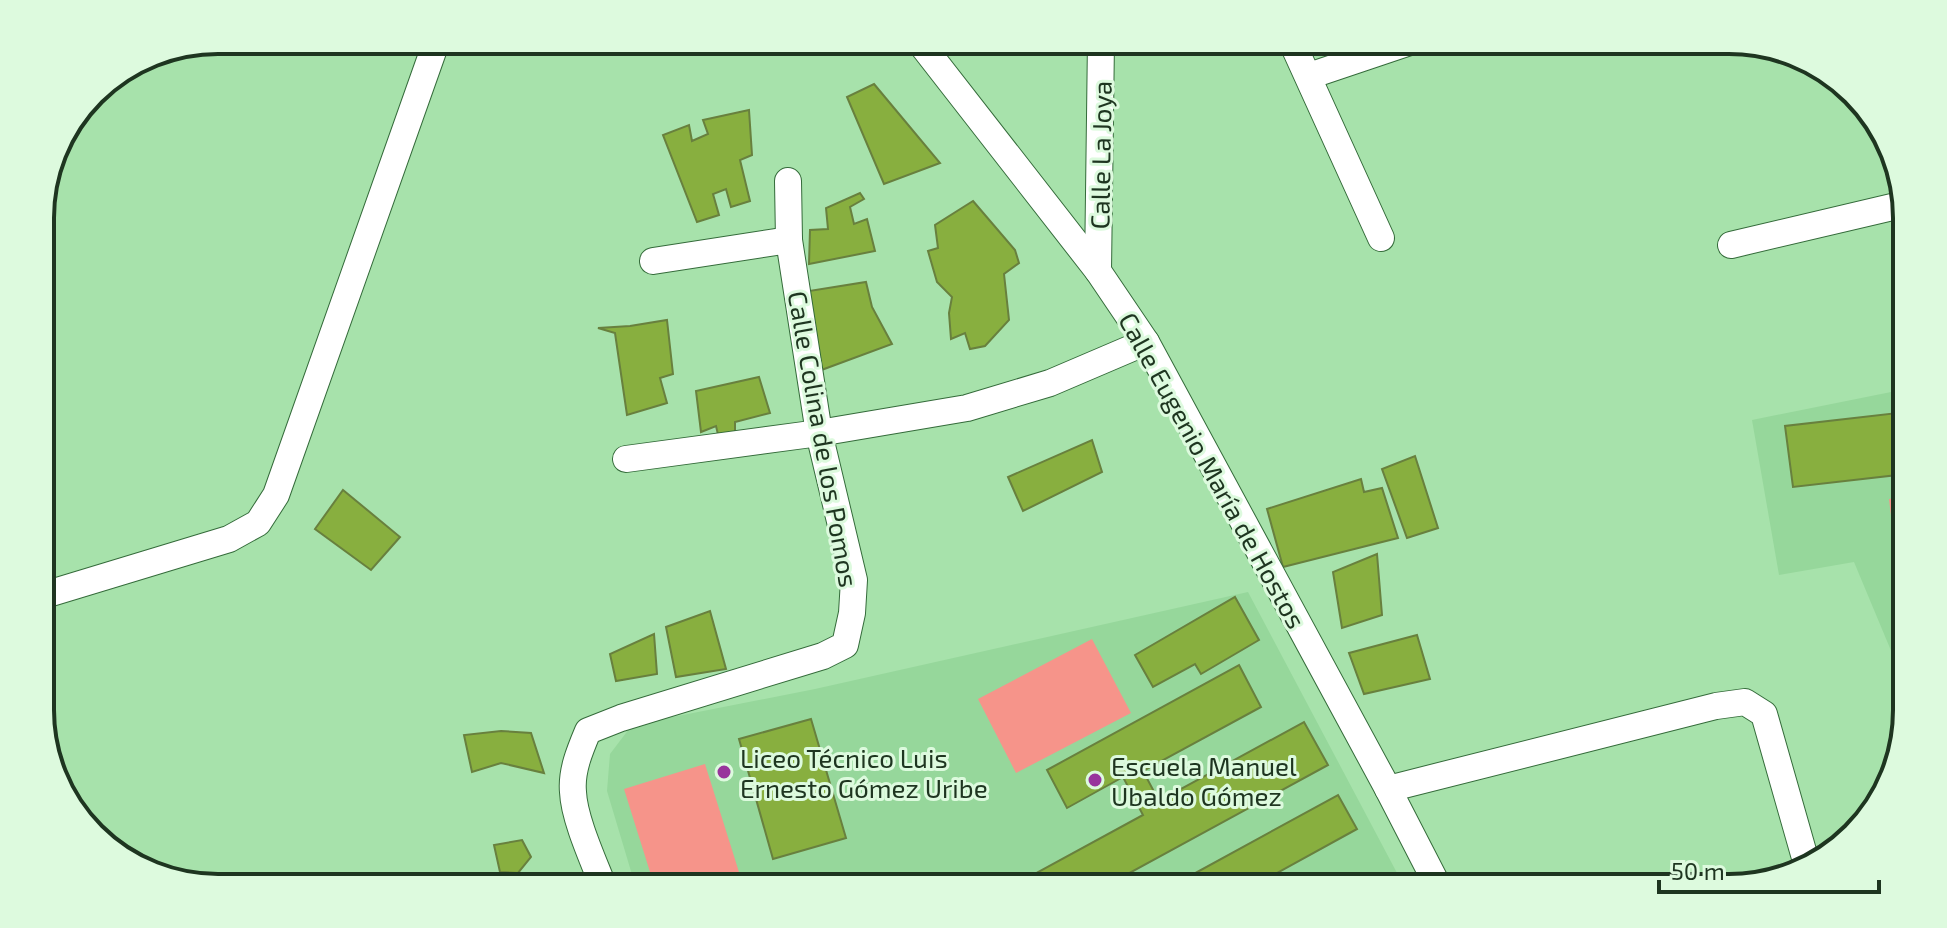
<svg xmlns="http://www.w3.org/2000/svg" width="1947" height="928" font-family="'Exo 2',sans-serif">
<rect width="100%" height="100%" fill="#a7e2ab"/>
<!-- built -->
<g fill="#96d79b">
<path d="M1906,389L1907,689L1854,562L1779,575L1752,420Z"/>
<path d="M1248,592L1405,888H636L607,791L610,754L632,725L815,689Z"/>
</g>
<!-- green -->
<g fill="#f6948a">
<path d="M1906,497L1907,615H1903L1889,499Z"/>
<path d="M1092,639L1131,713L1016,773L978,699Z"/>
<path d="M705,764L744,888H655L624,789Z"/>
</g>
<!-- building -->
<g fill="#88af3f" stroke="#68803e" stroke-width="2">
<path d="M874,84L940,163L884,184L847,97Z"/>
<path d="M749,110L752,155L740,160L750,201L731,207L726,189L713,194L719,215L697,222L663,135L689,125L692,141L708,134L703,120Z"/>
<path d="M860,193L864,199L850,207L854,224L867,219L875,251L809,264L810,230L828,229L826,208Z"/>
<path d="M973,201L1015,250L1019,263L1004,274L1009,320L985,346L970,349L965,333L951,339L949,313L952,297L937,282L928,251L938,248L935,225Z"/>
<path d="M866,282L872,307L892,344L816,372L809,291Z"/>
<path d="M667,320L673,374L660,378L667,403L627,415L615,333L598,328L630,326Z"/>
<path d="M759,377L770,413L735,422V441L720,443L716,426L701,432L696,391Z"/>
<path d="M1906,412V474L1793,487L1785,426Z"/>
<path d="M1092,440L1102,472L1023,511L1008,477Z"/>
<path d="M1415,456L1438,528L1407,538L1382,469Z"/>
<path d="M1361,479L1364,492L1382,488L1398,538L1283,567L1267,509Z"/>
<path d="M343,490L400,537L371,570L315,529Z"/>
<path d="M1377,554L1382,615L1342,628L1333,572Z"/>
<path d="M1235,597L1259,640L1201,674L1195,664L1153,687L1135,655Z"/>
<path d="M710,611L726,669L676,677L666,627Z"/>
<path d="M654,634L657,674L616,681L610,654Z"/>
<path d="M1417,635L1430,679L1364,694L1349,653Z"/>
<path d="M1239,665L1261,707L1143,771L1159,801L1304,722L1328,765L1102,888H1009L1143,815L1123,777L1067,808L1047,770Z"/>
<path d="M811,719L846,838L773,859L739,739Z"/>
<path d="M501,731L531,733L544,773L501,763L472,772L464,735Z"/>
<path d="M1338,795L1357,829L1250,888H1168Z"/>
<path d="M522,840L531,857L518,873L500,872L494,845Z"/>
</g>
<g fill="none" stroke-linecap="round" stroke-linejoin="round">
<!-- street casing -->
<g stroke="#346b3a" stroke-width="28">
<g id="street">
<path d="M918,40L1098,271L1146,342L1388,789L1439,888"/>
<path d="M1291,40L1381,238"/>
<path d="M1309,76L1416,40"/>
<path d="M1731,245L1905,204"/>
<path d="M653,261L789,240"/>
<path d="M1098,271L1101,40"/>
<path d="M626,459L819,433L967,408L1050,383L1146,342"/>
<path d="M41,596L229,539L258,523L276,495L437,40"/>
<path d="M1388,789L1716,706L1745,702L1764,714L1807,865"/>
<path d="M604,888C594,862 574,819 573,792C571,771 580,750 588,731L621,718L823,656L845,645L852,613L854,580L819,433L789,240L788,181"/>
</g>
</g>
<!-- street -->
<use href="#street" stroke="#fff" stroke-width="26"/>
</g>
<!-- markers -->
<g fill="#98359c" stroke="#ddfade" stroke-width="3">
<circle cx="724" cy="772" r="8"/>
<circle cx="1095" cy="780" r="8"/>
</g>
<g text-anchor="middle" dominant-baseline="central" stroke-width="6" stroke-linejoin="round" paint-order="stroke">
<!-- street labels -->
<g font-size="26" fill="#1e3520" stroke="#ddfade">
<text transform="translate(1100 155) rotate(-89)">Calle La Joya</text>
<text transform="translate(824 439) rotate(80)">Calle Colina de los Pomos</text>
<text transform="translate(1213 470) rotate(61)">Calle Eugenio María de Hostos</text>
</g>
<!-- poi labels -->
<g font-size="26" fill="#1e3520" stroke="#ddfade" text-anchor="start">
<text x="740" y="757">Liceo Técnico Luis<tspan x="740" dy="30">Ernesto Gómez Uribe</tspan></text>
<text x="1111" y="765">Escuela Manuel<tspan x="1111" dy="30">Ubaldo Gómez</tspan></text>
</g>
</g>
<!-- crop -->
<path d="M0 0H1947V928H0ZM218 54H1729A164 164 0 0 1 1893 218V710A164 164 0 0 1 1729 874H218A164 164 0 0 1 54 710V218A164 164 0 0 1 218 54Z" fill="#ddfade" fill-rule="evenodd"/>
<path fill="none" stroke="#1e3520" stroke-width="4" d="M218 54H1729A164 164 0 0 1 1893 218V710A164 164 0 0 1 1729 874H218A164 164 0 0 1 54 710V218A164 164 0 0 1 218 54Z"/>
<!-- scale -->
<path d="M1659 880v12h220v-12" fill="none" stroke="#1e3520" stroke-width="4"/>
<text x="1671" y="880" font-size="24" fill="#1e3520" stroke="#ddfade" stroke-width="6" paint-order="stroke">50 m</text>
</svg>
